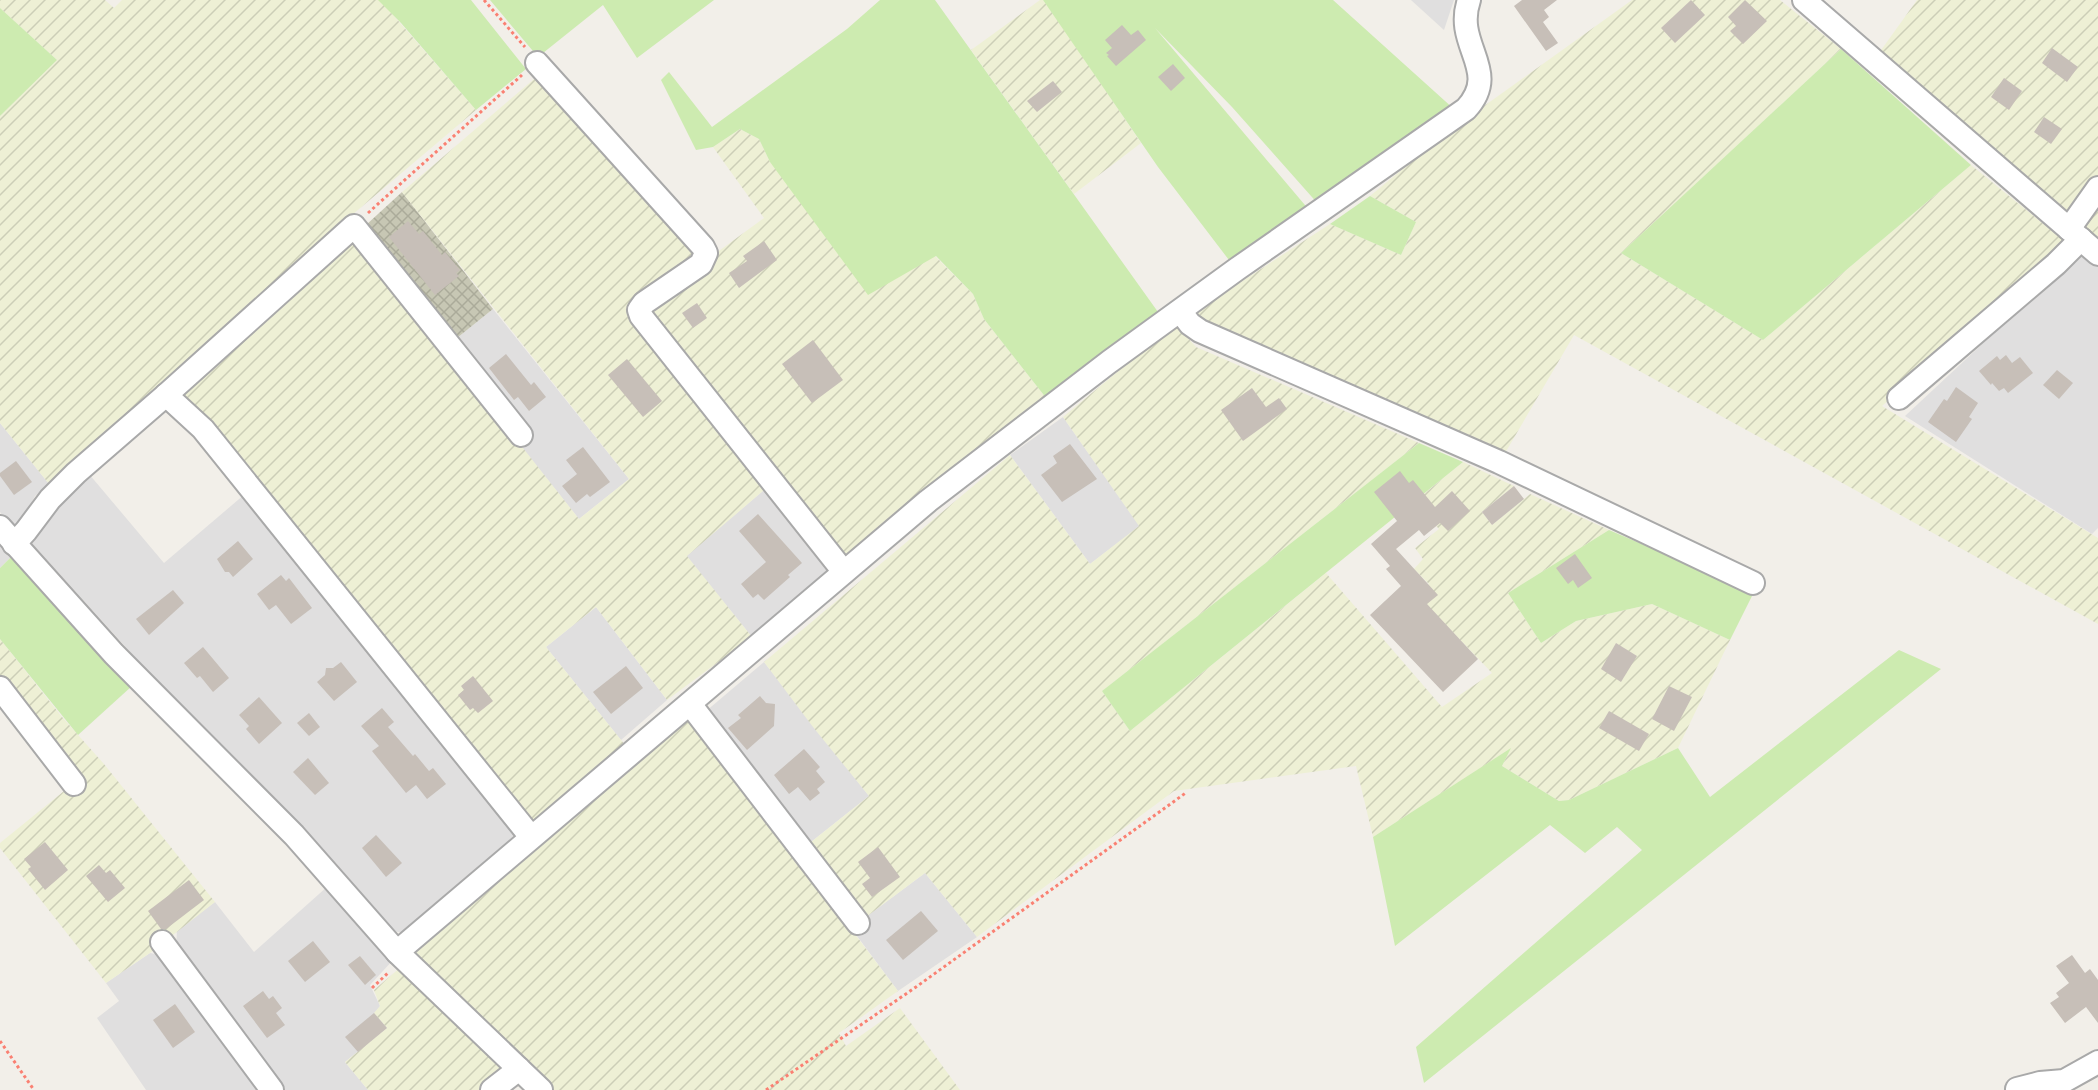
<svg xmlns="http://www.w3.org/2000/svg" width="2098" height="1090" font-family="'Source Sans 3',sans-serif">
<defs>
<pattern id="construction-cross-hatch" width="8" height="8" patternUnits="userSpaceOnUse" patternTransform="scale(1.5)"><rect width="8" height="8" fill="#c7c7b4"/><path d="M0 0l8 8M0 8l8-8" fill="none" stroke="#abab9a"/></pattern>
<pattern id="farmland-furrows" width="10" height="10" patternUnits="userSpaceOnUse" patternTransform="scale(1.5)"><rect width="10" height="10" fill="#eef0d5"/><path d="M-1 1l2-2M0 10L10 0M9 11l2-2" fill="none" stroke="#ccceb7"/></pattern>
</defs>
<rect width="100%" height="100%" fill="#f2efe9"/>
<!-- residential -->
<g fill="#e0dfdf">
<path d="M1411,0H1454L1444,30Z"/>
<path d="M2082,251L2098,264V528L2092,534L1905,416Z"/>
<path d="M493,309L629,479L579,519L515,439L452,342Z"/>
<path d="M1063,417L1140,526L1090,564L1010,455Z"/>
<path d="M0,423L49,484L35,496L25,515L13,529L0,512Z"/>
<path d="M89,474L164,563L245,494L513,825V842L405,933L392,931L321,854L259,782L141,664L29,540L56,504Z"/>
<path d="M770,485L836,569L752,637L686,556Z"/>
<path d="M0,542L12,556L0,568Z"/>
<path d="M596,607L667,700L621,740L546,647Z"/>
<path d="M764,662L869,796L806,846L705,712Z"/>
<path d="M925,873L977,937L898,991L851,928Z"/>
<path d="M328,886L394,959L370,985L380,1006L375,1013L387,1028L345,1062L368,1090H146L97,1018L119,1001L106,983L150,953L165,956L176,950L177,930L215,902L254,952Z"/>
</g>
<!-- construction -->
<path fill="url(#construction-cross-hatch)" d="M402,192L493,309L452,342L366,225Z"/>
<!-- farmland -->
<g fill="url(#farmland-furrows)">
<path d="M0,0H105L114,8L122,0H380L476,110L352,215L49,484L0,423V116L57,60L0,8Z"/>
<path d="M1040,0H1043L1068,35L1141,143L1074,194L971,50Z"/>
<path d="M1632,0H1780L1841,49L1621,253L1763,340L1971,165L2068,244L1882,406L2098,538V624L1574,335L1501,460L1203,328L1196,311L1330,224L1401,255L1416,222L1370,196L1445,134Z"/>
<path d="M1917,0H2098V175L2066,219L1879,53Z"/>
<path d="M534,79L712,256L764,218L713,147L740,129L759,139L770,162L935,256L973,294L984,319L1047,399L845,559L777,479L687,556L752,637L667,700L596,607L546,647L638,761L690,716L898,991L839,1033L846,1046L900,1008L960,1090H554L409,953L536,848L181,396L333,251L358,239L579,519L629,479L402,192Z"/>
<path d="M2098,199V245L2078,227Z"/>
<path d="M1175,324L1196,347L1419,443L1102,691L1130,731L1326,573L1442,707L1492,673L1418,596L1429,584L1414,569L1423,559L1415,548L1439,529L1414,502L1463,462L1514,486L1482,512L1492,525L1530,494L1609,530L1508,593L1541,643L1576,621L1652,604L1730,640L1678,748L1569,800L1559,801L1502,766L1510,749L1373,837L1356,766L1174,791L977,937L925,873L862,920L806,846L869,796L813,727L764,662L1010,455L1090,564L1139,526L1063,417Z"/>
<path d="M0,639L62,717L104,764L215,902L150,953L106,983L0,848V843L69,787L0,682Z"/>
<path d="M402,966L504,1069L484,1090H368L345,1062L387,1028L374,1013L380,1006L374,990Z"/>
</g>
<!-- grass -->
<g fill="#cdebb0">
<path d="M378,0H471L526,69L476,110L401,23Z"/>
<path d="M490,0H714L637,58L603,5L538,57Z"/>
<path d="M880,0H935L1158,312L1047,399L984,319L973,294L936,256L868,295L770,162L759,139L740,129L713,147L696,150L661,80L669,72L712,127L847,29Z"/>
<path d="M1043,0H1333L1455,110L1319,205L1232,107L1155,28L1310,211L1232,264L1158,167Z"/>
<path d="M0,8L57,60L0,116Z"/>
<path d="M1841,49L1971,165L1763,340L1621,253Z"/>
<path d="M1370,196L1416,222L1401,255L1330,224Z"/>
<path d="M1419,443L1463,462L1130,731L1102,691Z"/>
<path d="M1609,530L1677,559L1753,594L1730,640L1652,604L1576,621L1541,643L1508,593Z"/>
<path d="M12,556L132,686L78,735L0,639V568Z"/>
<path d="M1899,650L1941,669L1424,1083L1416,1047L1642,850L1617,827L1585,853L1550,825L1395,946L1373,837L1511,748L1502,766L1559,801L1569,800L1678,748L1710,797Z"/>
</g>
<!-- building -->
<g fill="#c7bfb8">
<path d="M1522,0H1557L1544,10L1549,17L1543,22L1558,43L1546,51L1514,6Z"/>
<path d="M1691,0L1705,15L1675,43L1661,28Z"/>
<path d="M1745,0L1767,21L1743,44L1730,31L1736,26L1728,17Z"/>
<path d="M1122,25L1131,35L1138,30L1146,40L1116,66L1107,56L1109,55L1106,53L1112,48L1105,40Z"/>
<path d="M2052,48L2078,67L2067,82L2042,63Z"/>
<path d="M1173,64L1185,78L1171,91L1158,77Z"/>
<path d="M2004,78L2022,91L2009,110L1991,97Z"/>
<path d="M1053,81L1062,92L1037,112L1027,101Z"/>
<path d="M2044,117L2062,129L2051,144L2034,132Z"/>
<path d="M408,221L419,234L423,231L442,255L445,252L460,270L456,273L459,276L435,295L389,237Z"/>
<path d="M764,241L777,260L739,288L729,273L747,261L743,256Z"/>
<path d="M697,303L707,318L693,328L682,313Z"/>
<path d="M813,340L843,380L812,403L782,364Z"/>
<path d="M506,354L531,385L534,382L546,397L529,411L518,397L514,400L489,368Z"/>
<path d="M2006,355L2012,363L2020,357L2033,373L2008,393L2004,388L1999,391L1992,383L1991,385L1979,371L1997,356L2000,360Z"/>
<path d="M627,359L662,401L643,417L608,375Z"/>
<path d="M2057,370L2073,383L2059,399L2043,385Z"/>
<path d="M1956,387L1978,403L1969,417L1972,419L1956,442L1928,422L1944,399L1947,401Z"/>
<path d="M1252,388L1266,407L1279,398L1287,409L1243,441L1221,410Z"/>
<path d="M1070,444L1097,479L1062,502L1041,475L1057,463L1053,456Z"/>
<path d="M583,447L610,482L590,497L587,494L576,503L562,486L577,474L566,460Z"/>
<path d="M16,461L32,482L14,495L0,476V473Z"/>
<path d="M1400,471L1409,483L1413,480L1435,507L1452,491L1470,511L1448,531L1440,523L1424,536L1419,530L1396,549L1438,595L1427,604L1478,659L1443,692L1370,615L1401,586L1386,569L1390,566L1371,544L1397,521L1374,492Z"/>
<path d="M1514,486L1524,499L1492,525L1482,512Z"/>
<path d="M758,514L802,563L788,575L790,577L764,600L758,594L753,598L741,584L766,562L739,531Z"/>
<path d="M238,541L253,559L233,577L229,572H225L217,559Z"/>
<path d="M1575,554L1592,578L1578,588L1573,580L1568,584L1556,568Z"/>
<path d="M281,575L286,581L289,578L312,608L291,624L276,605L269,610L257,594Z"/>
<path d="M173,590L184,603L149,635L136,619Z"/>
<path d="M1616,643L1637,656L1621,682L1601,669Z"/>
<path d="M203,647L229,678L213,692L200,676L197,678L184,663Z"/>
<path d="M341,662L357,682L334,701L317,682L325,675L326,668H333Z"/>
<path d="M626,666L643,688L611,714L593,692Z"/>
<path d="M473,676L493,701L478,713L473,708L470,710L458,695L464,690L461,686Z"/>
<path d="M1669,686L1692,697L1674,731L1652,719Z"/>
<path d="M760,696L766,703L775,704L774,726L747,750L728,728L741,718L738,715Z"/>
<path d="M259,697L282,723L259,744L246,729L249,726L239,715Z"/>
<path d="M382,708L394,722L388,727L413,756L415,754L429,771L433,768L446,784L427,799L416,785L406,793L372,751L379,746L361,726Z"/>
<path d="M1609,711L1649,734L1639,751L1599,728Z"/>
<path d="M309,713L320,727L309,736L297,723Z"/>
<path d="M804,749L820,767L816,771L825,782L817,789L820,793L810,801L798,787L789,794L774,775Z"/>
<path d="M308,758L329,783L315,795L293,772Z"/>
<path d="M376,835L402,863L386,877L362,848Z"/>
<path d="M45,842L68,870L45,890L28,869L31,867L24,859Z"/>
<path d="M878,847L900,877L872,897L862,884L870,878L858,862Z"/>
<path d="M99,865L106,873L110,870L125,888L108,902L86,876Z"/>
<path d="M189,880L204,900L166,929H161L148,911Z"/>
<path d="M921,911L938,931L903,960L886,940Z"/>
<path d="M313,941L330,962L305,982L288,961Z"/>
<path d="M2072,955L2085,973L2090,969L2098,980V1023L2086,1007L2065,1023L2050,1003L2059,997L2056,993L2069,983L2056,966Z"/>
<path d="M360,956L376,975L365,985L348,965Z"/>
<path d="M263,991L269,999L273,996L282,1008L276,1013L285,1025L267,1038L243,1006Z"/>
<path d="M175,1004L195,1032L173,1048L153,1020Z"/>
<path d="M374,1013L387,1028L358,1052L345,1037Z"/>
</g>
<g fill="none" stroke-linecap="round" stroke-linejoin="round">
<!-- minor casing -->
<g stroke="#a9a9a9" stroke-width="26">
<g id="minor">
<path d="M1804,0L2098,254"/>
<path d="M537,63L703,247L706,253L701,264L644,303L639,310L641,316L844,572"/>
<path d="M2069,229L2098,188"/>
<path d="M1180,311L1190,324L1200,331L1499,462L1753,583"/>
<path d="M166,395L203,429L531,837"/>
<path d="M1899,398L2056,264L2081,239"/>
<path d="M0,527L114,654L294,835L397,952L541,1090"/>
<path d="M14,544L26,531L50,499L76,473L166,395L354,226L521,435"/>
<path d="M0,688L74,784"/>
<path d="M690,704L858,923"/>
<path d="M162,942L272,1090"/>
<path d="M397,952L928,501L1109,362L1237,269L1466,109C1502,70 1453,46 1469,0"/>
<path d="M2017,1089L2040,1083L2064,1081L2098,1062"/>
<path d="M492,1090L519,1069"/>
</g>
</g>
<!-- path -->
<g stroke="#fa8072" stroke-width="3" stroke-dasharray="3 3" stroke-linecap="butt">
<path d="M484,0L525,47"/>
<path d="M368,213L522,75"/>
<path d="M372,988L389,972"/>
<path d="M0,1041L34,1090"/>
<path d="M766,1090L916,987L1187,792"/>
</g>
<!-- minor -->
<use href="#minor" stroke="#fff" stroke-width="22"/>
</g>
</svg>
